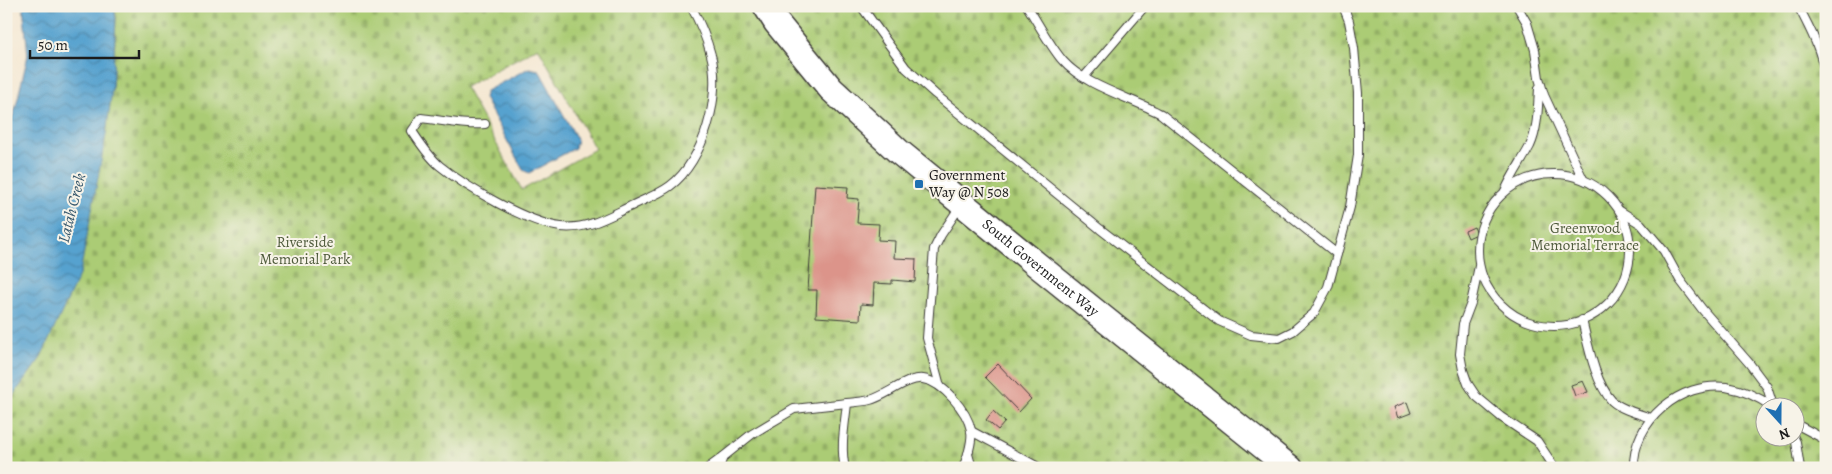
<svg xmlns="http://www.w3.org/2000/svg" width="1832" height="474" font-family="Alegreya,serif">
<defs>
<pattern id="cemetery-stones" width="16" height="16" patternUnits="userSpaceOnUse" patternTransform="scale(1.25)"><rect width="16" height="16" fill="#abcc75"/><path d="M2 7V4a2 2 0 0 1 4 0v3zM10 15v-3a2 2 0 0 1 4 0v3z" fill="#93af65"/></pattern>
<pattern id="water-waves" width="16" height="10" patternUnits="userSpaceOnUse" patternTransform="scale(1.25)"><rect width="16" height="10" fill="#57a2cf"/><path d="M0 5q4-4 8 0t8 0" fill="none" stroke="#4783a7"/></pattern>
</defs>
<rect width="100%" height="100%" fill="#f7f3e8"/>
<filter id="ink" filterUnits="userSpaceOnUse"><feTurbulence type="fractalNoise" baseFrequency=".02" numOctaves="2"/><feDisplacementMap in="SourceGraphic" scale="10" xChannelSelector="R" yChannelSelector="G"/><feConvolveMatrix kernelMatrix="1 2 1 2 8 2 1 2 1" color-interpolation-filters="sRGB"/></filter>
<filter id="wash" filterUnits="userSpaceOnUse"><feTurbulence type="fractalNoise" baseFrequency=".0096" numOctaves="4" result="noise"/><feDisplacementMap in="SourceGraphic" scale="20" xChannelSelector="R" yChannelSelector="G"/><feGaussianBlur stdDeviation="1.12" result="paint"/><feColorMatrix in="noise" values="0 0 0 0 0 0 0 0 0 0 0 0 0 0 0 0 0 1.4 0 .05"/><feComposite in="paint" operator="in"/></filter>
<g filter="url(#wash)">
<rect width="100%" height="100%" fill="#f5e8d3"/>
<!-- cemetery -->
<path fill="url(#cemetery-stones)" stroke="#647448" fill-rule="evenodd" d="M114,6H1826V468H6V405L40,359L112,90L116,19ZM538,47L595,149L522,190L465,87ZM1764,406H1794V436H1764Z"/>
<!-- water -->
<g fill="url(#water-waves)" stroke="#3a5f76">
<path d="M23,6H114L116,19L112,90L106,135L80,273L40,359L6,405V134L15,110L28,55Z"/>
<path d="M529,68L539,70L577,139L575,148L529,173L523,170L484,98L486,91Z"/>
</g>
<g id="blocks">
<!-- building -->
<g fill="#dc948a">
<path d="M815,185L848,187L847,198L859,199L857,223L879,224L878,240L895,241L894,258L916,259L915,282L892,280V284L874,283L873,305L861,304L860,320L816,317L817,290H808Z"/>
<path d="M1474,227L1477,234L1468,238L1465,231Z"/>
<path d="M998,364L1031,399L1019,412L985,377Z"/>
<path d="M1583,381L1588,392L1575,396L1571,385Z"/>
<path d="M1407,402L1411,413L1398,418L1394,407Z"/>
<path d="M993,411L1005,422L998,430L986,420Z"/>
</g>
</g>
</g>
<g filter="url(#ink)">
<use href="#blocks" fill-opacity="0" stroke="#3d3b37" stroke-width="1"/>
<g fill="none" stroke-linecap="round" stroke-linejoin="round">
<!-- lane casing -->
<g stroke="#3d3b37" stroke-width="10">
<g id="lane">
<path d="M861,6L906,68L935,94L1100,229L1219,321L1251,335L1279,338L1293,331L1314,313L1328,287L1350,207L1358,155V93L1354,48L1349,21L1343,6"/>
<path d="M1027,6C1038,23 1050,46 1063,61C1085,86 1132,98 1161,114L1337,254"/>
<path d="M1517,6L1527,23L1535,50L1539,78L1544,95L1583,179"/>
<path d="M1798,6C1811,30 1823,54 1826,80"/>
<path d="M1084,77L1145,6"/>
<path d="M485,124C465,126 441,120 421,118L412,131C420,143 429,157 440,166C467,188 528,223 561,227C586,230 608,217 629,207C642,200 658,195 670,186C704,161 722,95 711,55C707,39 699,21 691,6"/>
<circle cx="1554" cy="250" r="76"/>
<path d="M1505,191C1512,175 1522,161 1530,146C1538,129 1538,106 1539,88"/>
<path d="M1620,211L1641,224L1664,251L1680,280L1702,309L1749,363L1767,387L1773,406"/>
<path d="M1479,266L1471,303L1463,324L1460,354L1463,370L1468,384L1476,396L1501,417L1537,441L1555,468"/>
<path d="M1582,320C1588,344 1595,383 1612,401C1622,410 1639,414 1651,418"/>
<path d="M940,386L927,338L934,249L941,235L961,205"/>
<path d="M1794,423L1826,440"/>
<path d="M971,431L1040,468"/>
<path d="M1793,436L1796,442L1800,468"/>
<path d="M968,454L972,468"/>
<path d="M723,457L752,434L794,409L847,403"/>
<path d="M708,468L723,457L719,468"/>
<path d="M845,468C840,447 845,424 847,403C854,402 862,402 870,400C886,396 907,377 923,379C943,382 967,411 971,430C973,442 967,458 963,468"/>
<path d="M1634,468C1632,421 1681,381 1726,387C1743,390 1757,396 1771,406"/>
</g>
</g>
<!-- primary casing -->
<g stroke="#3d3b37" stroke-width="28">
<g id="primary">
<path id="s1" d="M766,6L776,22L831,89L898,151L1036,264L1290,468"/>
</g>
</g>
<!-- lane -->
<use href="#lane" stroke="#fff" stroke-width="8"/>
<!-- primary -->
<use href="#primary" stroke="#fff" stroke-width="25"/>
</g>
</g>
<!-- markers -->
<rect fill="#1f6fb2" stroke="#f7f3e8" stroke-width="2" x="914" y="179" width="10" height="10" rx="2.5"/>
<g text-anchor="middle" dominant-baseline="central" stroke-width="4" stroke-linejoin="round" paint-order="stroke">
<!-- poi labels -->
<g font-size="15" fill="#1c1c1c" stroke="#f7f3e8" text-anchor="start">
<text x="929" y="175">Government<tspan x="929" dy="17">Way @ N 508</tspan></text>
</g>
<!-- park labels -->
<g font-size="15" fill="#4e5a3b" stroke="#f7f3e8">
<text x="1585" y="228">Greenwood<tspan x="1585" dy="17">Memorial Terrace</tspan></text>
<text x="305" y="242">Riverside<tspan x="305" dy="17">Memorial Park</tspan></text>
</g>
<!-- street labels -->
<g font-size="15" fill="#1c1c1c" stroke="#f7f3e8">
<text stroke="none"><textPath href="#s1" startOffset="381">South Government Way</textPath></text>
</g>
<!-- water labels -->
<g font-size="16" font-style="italic" fill="#37586d" stroke="#f7f3e8">
<text transform="translate(72 208) rotate(-76)">Latah Creek</text>
</g>
</g>
<!-- margin -->
<rect width="1832" height="474" fill="none" stroke="#f7f3e8" stroke-width="25"/>
<!-- north arrow -->
<g transform="translate(1780 422) rotate(159)"><circle r="24" fill="#f7f3e8" stroke="#9f9d96"/>
<path d="M0-4L9 19L0 12L-9 19Z" fill="#1f6fb2"/>
<text y="-8" font-size="14" font-weight="bold" text-anchor="middle" fill="#1c1c1c">N</text>
</g>
<!-- scale -->
<path d="M30 50v8h109v-8" fill="none" stroke="#1c1c1c" stroke-width="2.5"/>
<text x="38" y="50" font-size="15" fill="#1c1c1c" stroke="#f7f3e8" stroke-width="4" paint-order="stroke">50 m</text>
</svg>
